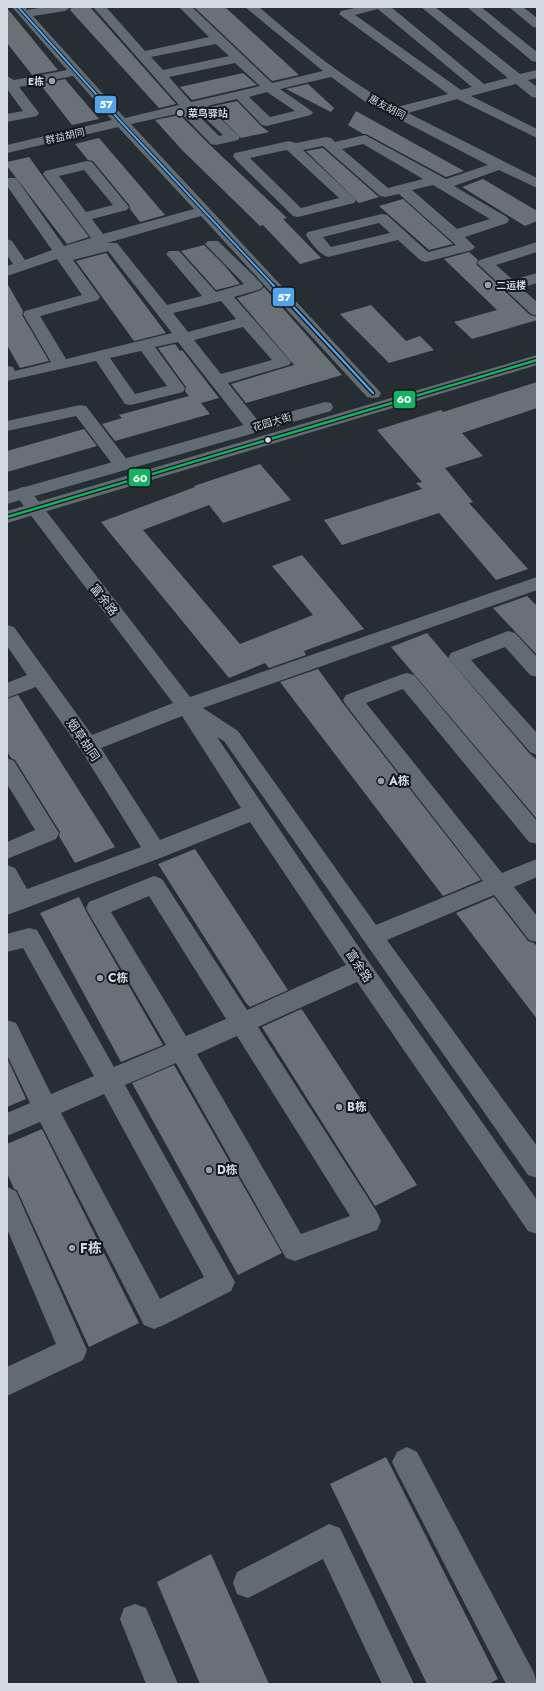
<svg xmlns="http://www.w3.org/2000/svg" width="544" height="1691" font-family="Jost,'Noto Sans SC',sans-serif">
<rect width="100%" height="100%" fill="#272e33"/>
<!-- building -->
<g fill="#6a7174">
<path d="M72,7H90L176,104L159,108L70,10Z"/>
<path d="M194,7H225L299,75L272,81Z"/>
<path d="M7,8L58,70L32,75L7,43Z"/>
<path d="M243,73L257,85L192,100L180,87Z"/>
<path d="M65,79L99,119L72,125L40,84Z"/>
<path d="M308,84L334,108L331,112L286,89Z"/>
<path d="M237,101L261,126L269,132L241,138L210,107Z"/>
<path d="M356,111L464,171L446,177L366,134H363L348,125Z"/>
<path d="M180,115L210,145L287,218L283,219L321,258L300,264L263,225L260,226L182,150L155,120Z"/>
<path d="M99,138L165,215L140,222L130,209V206L93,161L88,160L75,144Z"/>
<path d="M323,148L379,197L359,203L306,151Z"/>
<path d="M29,157L42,175L89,237L67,244L7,166V162Z"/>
<path d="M483,179L537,211V221L525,226L462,187Z"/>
<path d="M403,199L453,244L429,250L379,206Z"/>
<path d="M204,245L224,265L240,284L216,290L181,251Z"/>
<path d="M469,252L478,260L476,264L530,315L537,317V320L472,339L454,322L497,310L444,259Z"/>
<path d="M106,253L166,333L134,341L76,261Z"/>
<path d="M7,283L23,311L22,315L49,361L20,368L7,345Z"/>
<path d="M264,287L342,375L246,403L231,384L294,365L237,298L261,290Z"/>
<path d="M371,305L406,341L420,336L434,350L389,363L340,314Z"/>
<path d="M175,344L180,351L182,350L219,398L201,403L210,414L115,441L102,424L122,418L119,415L189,396L185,391L186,387L158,348Z"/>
<path d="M537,382V408L462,433L483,456L445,468L473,502L469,503L528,569L496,580L439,513L342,545L324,520L422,489L416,483L422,482L377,430L441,410L443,412Z"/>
<path d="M84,429L97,446L7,472V451Z"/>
<path d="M260,464L291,500L223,523L209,505L143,530L240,644L313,615L272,566L302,555L364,629L304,651L306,655L269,668L265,663L229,678L101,522L195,487L194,486Z"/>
<path d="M527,596L537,606V655L493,608Z"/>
<path d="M427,633L529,753L537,760V819L391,647Z"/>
<path d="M318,669L345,706L481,880L443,896L280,682Z"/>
<path d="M18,695L115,847L75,863L59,836L60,832L15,760L11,758L7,752V699Z"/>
<path d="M195,849L288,990L250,1007L246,1003L158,864Z"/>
<path d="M79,897L88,915L163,1045L121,1062L40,913Z"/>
<path d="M494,897L528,941L534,943L537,946V1019L456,913Z"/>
<path d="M301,1009L303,1011L417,1185L375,1206L262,1027Z"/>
<path d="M7,1058L26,1099L7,1107Z"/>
<path d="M174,1065L282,1253L238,1275L132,1083Z"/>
<path d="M42,1129L139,1323L89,1347L17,1190L14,1189L7,1173V1144Z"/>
<path d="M386,1457L498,1679L489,1684H427L330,1484Z"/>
<path d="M211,1554L269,1684H200L157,1582Z"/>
</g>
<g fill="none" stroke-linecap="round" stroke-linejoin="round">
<!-- minor -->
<g fill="#626a72" fill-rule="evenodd">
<path d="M12,7H25L27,10L44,7H71L65,11L33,16L125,118L179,105L93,7H106L145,51L209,37L179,7H192L272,83L323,71L245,7H259C302,44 346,81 397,107L448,94L339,14L341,11L359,7H391L484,84L508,78L421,7H435L520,74L537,70V78L528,80L537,87V98L532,97L516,84L471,96L537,129V138L457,99L408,113L537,178V188L499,170L454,186L507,217L509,220L507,223L465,237L475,247L472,250L425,262L420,260L398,240L328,257C319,254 311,243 306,235L308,232L382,214L387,215L428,252L456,245L399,194L385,197L380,196L323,146L303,150L356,200L354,203L298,217L293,216L235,159L233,156L235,153L289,141L296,143L326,137L331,138L335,142L365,135L446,179L488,165L364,101L331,77L280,89L313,112L311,115L267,126L262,125L237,99L207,106L240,137L238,140L216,145L211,144L181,113L131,124L381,393L379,397L373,398L367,397L201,216L107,243H117L167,305L202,296L169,257L166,254L169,251H179L216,292L244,284L208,247L205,244L208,241H218L261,283L263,286L261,289L234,297L291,362L289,365L228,383L263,427L260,431L254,432L248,431L178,342L155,347L185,388L183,392L131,405L125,404L96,361L7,381V366L13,367L15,371L51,362L23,314L25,311L82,295L57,259L7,276V266L13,264L7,255V239L12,241L25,260L52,250L7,186V178H16L64,246L91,238L43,174L45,171L87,161L92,162L129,207L127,210L92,219L103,234L194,209L118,127L7,153V145L112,120L73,76L19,87L39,113L37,116L7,122V114L23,111L7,89V76L14,80L67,70ZM378,9L379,10L472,87L461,90L355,15ZM216,44L229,56L163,70L151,57ZM235,63L260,86L191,102L169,77ZM267,92L295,111L270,117L249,97ZM195,109L223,135L219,136L193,110ZM363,144L423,179L388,188L342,149ZM286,150L288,151L339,198L301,208L250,158ZM84,170L113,205L86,212L59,176ZM433,185L490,219L457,229L412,190ZM379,223L390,233L331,247L323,237ZM108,251L172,333L66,359L40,316L98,300L100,297L73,260ZM221,301L236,319L188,332L173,313ZM243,327L272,360L221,374L194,340ZM141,351L167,386L135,394L110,358Z"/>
<path d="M467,7H481L537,52V62L532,61Z"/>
<path d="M509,7H523L537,18V28L533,27Z"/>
<path d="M537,242V252L496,265L513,280L537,273V283L521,288L537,302V316L531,314L477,263L480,260Z"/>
<path d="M80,405L86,406L128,461L131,465L128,469L122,470L116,469L76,416L7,431V421Z"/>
<path d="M23,487L29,489L190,697L537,577V590L203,708L238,731L376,925L483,881L346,705L343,700L346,695L400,675L407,673L414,675L537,821V844L529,842L403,689L366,703L502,873L537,859V877L514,887L537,916V942L529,940L494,895L387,940L537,1146V1178L528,1175L224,741L217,737L369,962L537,1200V1234L528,1231L357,982L258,1027L377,1212L381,1221L377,1230L295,1261L286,1258L176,1063L125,1085L235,1282L231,1291L164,1325L154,1329L144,1325L40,1122L7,1136V1113L30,1103L7,1055V1020L16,1023L51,1094L94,1076L23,948L7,952V934L29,928L37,930L114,1067L166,1045L89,914L86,908L89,902L154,876L162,879L247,1010L346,965L250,822L163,857L7,915V865L15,868L27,889L141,847L81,750L36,687L7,698V683L27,675L7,646V625L14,627L92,735L173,703L17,497L14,493L17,489ZM182,716L241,808L160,840L101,748ZM149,896L226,1019L186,1036L111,912ZM237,1036L350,1216L301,1234L197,1054ZM104,1094L204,1277L160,1299L61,1113Z"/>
<path d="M508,631L515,633L537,657V677L530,675L505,647L471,660L537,733V755L530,752L448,658L451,653Z"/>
<path d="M7,758L14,761L59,833L56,839L7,859V842L35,830L7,784Z"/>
<path d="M7,1187L16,1191L87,1350L83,1360L7,1396V1367L56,1344L7,1229Z"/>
<path d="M407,1447L417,1452L534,1673L537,1684H506L397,1472L392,1462L397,1452Z"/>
<path d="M329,1524L340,1528L414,1684H382L323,1559L248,1598L237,1594L233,1583L237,1572Z"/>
<path d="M135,1604L146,1608L178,1684H146L120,1619L124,1608Z"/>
</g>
<!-- major -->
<g fill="#626a74" fill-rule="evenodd">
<path d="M537,355V365L7,523V511Z"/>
<path d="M325,402L331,403L333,407L331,411L7,504V492Z"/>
</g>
<!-- bus-1 casing -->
<g stroke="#10161a" stroke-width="5">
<path id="bus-1" d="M7,517L537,360"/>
</g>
<!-- bus-2-far1 casing -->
<g stroke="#10161a" stroke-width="4">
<path id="bus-2-far1" d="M18,7L122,123L274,286"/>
</g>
<!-- bus-2 casing -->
<g stroke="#10161a" stroke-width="5">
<path id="bus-2" d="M273,285L373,393"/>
</g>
<!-- bus-1 -->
<use href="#bus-1" stroke="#13b361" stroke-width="2.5"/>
<!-- bus-2-far1 -->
<use href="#bus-2-far1" stroke="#53a3e8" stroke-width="2"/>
<!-- bus-2 -->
<use href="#bus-2" stroke="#53a3e8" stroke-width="2.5"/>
</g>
<!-- markers -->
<g fill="#979ea4" stroke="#10161a" stroke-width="1.5">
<circle cx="52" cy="81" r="4"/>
<circle cx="180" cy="113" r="4"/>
<circle cx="488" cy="285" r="4"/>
<circle cx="381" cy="781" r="4"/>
<circle cx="100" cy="978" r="4"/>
<circle cx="339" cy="1107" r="4"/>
<circle cx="209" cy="1170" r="4"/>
<circle cx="72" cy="1248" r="4"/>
</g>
<circle fill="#d3dbe1" stroke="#10161a" stroke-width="1.5" cx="268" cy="440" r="3.5"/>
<g text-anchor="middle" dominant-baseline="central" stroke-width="4" stroke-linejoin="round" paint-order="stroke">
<!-- far-poi labels -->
<g font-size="10" font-weight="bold" fill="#d3dbe1" stroke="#10161a" text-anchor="start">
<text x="44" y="81" text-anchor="end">E栋</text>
<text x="188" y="113">菜鸟驿站</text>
<text x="496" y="285">二运楼</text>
</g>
<!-- far-street labels -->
<g font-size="10" fill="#d3dbe1" stroke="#10161a">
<text transform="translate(387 107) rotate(28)">惠友胡同</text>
<text transform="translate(65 136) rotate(-13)">群益胡同</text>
<text transform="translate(272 422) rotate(-16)">花园大街</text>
</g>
<!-- street labels -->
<g font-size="12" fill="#d3dbe1" stroke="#10161a">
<text transform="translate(104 600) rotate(52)">富余路</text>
<text transform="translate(83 740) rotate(56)">烟草胡同</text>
<text transform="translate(359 966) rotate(56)">富余路</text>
</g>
<!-- poi labels -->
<g font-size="12" font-weight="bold" fill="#d3dbe1" stroke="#10161a" text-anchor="start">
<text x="389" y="781">A栋</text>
<text x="108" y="978">C栋</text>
<text x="347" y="1107">B栋</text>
<text x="217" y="1170">D栋</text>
</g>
<!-- near-poi labels -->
<g font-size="14" font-weight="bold" fill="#d3dbe1" stroke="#10161a" text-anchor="start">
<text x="80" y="1248">F栋</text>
</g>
</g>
<g stroke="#10161a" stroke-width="1.5">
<rect x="94" y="95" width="23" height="19" rx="4" fill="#53a3e8"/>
<rect x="272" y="287" width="23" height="20" rx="4" fill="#53a3e8"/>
<rect x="393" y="390" width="23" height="19" rx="4" fill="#13b361"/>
<rect x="128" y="468" width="23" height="19" rx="4" fill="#13b361"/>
</g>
<g font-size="11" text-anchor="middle" font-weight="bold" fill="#fff">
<text x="106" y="108">57</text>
<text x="284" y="301">57</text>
<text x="404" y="403">60</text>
<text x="140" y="482">60</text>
</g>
<!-- border -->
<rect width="544" height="1691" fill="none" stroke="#d3dbe1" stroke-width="16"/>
</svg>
